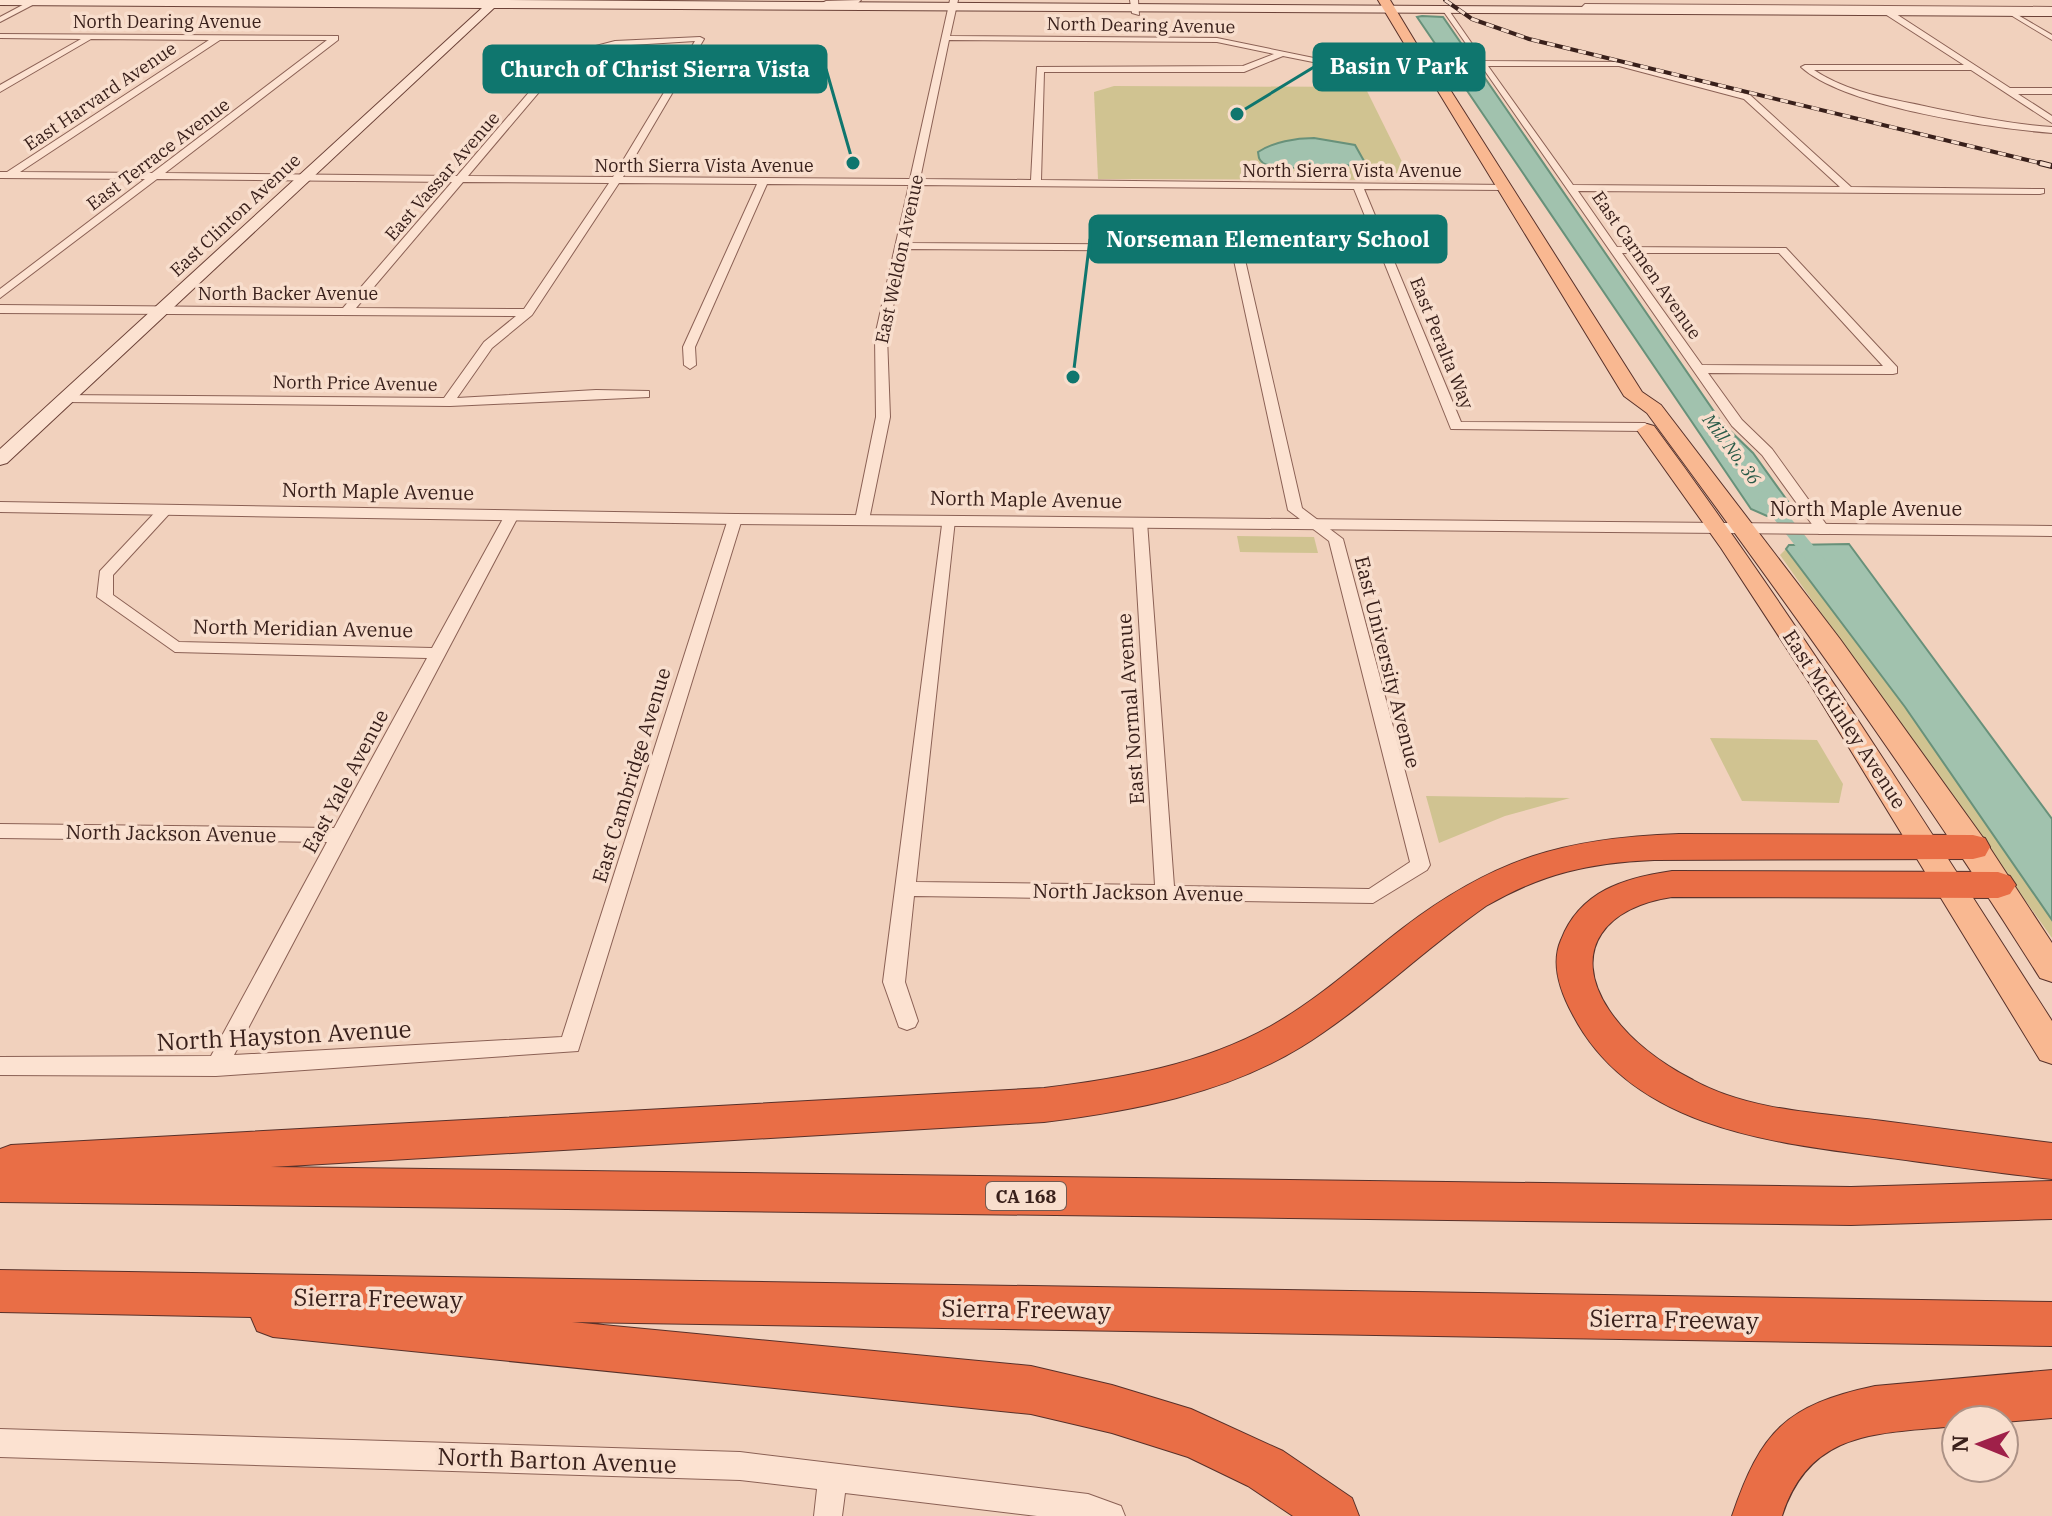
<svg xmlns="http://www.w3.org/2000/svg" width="2052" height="1516" font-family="'IBM Plex Serif',serif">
<rect width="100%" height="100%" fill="#f1d1bd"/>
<!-- green -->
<g fill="#d0c391">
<path d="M1114,86L1365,87L1411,180L1098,179L1094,92Z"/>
<path d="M1237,536L1314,537L1318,553L1240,552Z"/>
<path d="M1786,549L1905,707L2052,920V938L1780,555Z"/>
<path d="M1710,738L1817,740L1843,784L1839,803L1742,801Z"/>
<path d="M1426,796L1570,798L1505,816L1439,843Z"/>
</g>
<!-- water -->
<g fill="#a1c2ae" stroke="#68917a" stroke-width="2">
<path d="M1422,16L1443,17L1722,423L1753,453L1797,514L1795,517L1767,516L1751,509L1417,17Z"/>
<path d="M1314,138L1355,145L1364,161C1353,169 1275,171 1263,163C1258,159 1259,157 1258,152C1273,142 1296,138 1314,138Z"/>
<path d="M1849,544L2052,819V920L1905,707L1786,549L1789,545Z"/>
</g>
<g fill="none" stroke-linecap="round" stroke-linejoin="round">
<!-- canal -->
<path fill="#a1c2ae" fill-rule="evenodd" d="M1764,491L1770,493L1825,560L1827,564L1825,568H1813L1758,499V493Z"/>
<!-- minor casing -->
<g stroke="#8b6155" stroke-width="2">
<g id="minor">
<path d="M32,0H42L0,22V17Z"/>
<path d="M861,0L858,3H822L826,1Z"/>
<path d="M950,0H958L950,36L1217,38L1348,65L1433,66L1430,71L1348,69L1283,56L1244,72H1044L1041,180L1508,185L1509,187L1504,190L1364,189L1461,422L1645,423L1652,427L1645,431L1451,429L1380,252L1243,251L1302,508L1343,539L1430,865L1427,870L1373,903L914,896L905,982L918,1021L915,1027L907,1030L899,1027L883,982L943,517L948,516L955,520L916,882L1155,885L1133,522L1140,518L1147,522L1174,886L1369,889L1410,862L1329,541L1288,510L1232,251L905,249L887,336L890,417L869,520L862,524L855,520L876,417L875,336L909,185L767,184L695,347L696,365L690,369L684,365L683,347L757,184L619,183L532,315L492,348L457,398L596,390L649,391V397L450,406L66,402L61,401V395L444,398L484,342L516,316L0,313V305L343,308L452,182L157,179L0,298V289L145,179L0,178V172H7L209,40L91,39L0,92V85L81,39L0,38V34L338,36V40L165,173L457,176L561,55L615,41L700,37L704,39L623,177L910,179ZM220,40H327L152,173L20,172ZM949,40L1217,42L1274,54L1243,66L1037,67L1031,180L920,179ZM695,41L613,177L468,176L567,59L615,46ZM463,182L609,183L524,309L356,308ZM919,185L1354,189L1377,246L907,243Z"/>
<path d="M1130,0H1138L1139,15L1132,13Z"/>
<path d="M1585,4L2052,7V11H2011L2052,35V40L2004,11L1890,10L2010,88H2052V94H2018L2052,116V123L1971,70H1814C1847,92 1886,98 1924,106C1967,115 2008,124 2052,127V133C1991,128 1845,107 1801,67L1805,65H1964L1885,14L1886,10L1587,8L1577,12Z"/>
<path d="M1444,12H1450L1484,61L1619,62L1750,95L1851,187L2044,189V193L2040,194L1578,191L1617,247L1786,248L1897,367V373L1893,374L1708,373L1742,420L1772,449L1831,531L1829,534H1819L1762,455L1732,426ZM1488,66H1619L1744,99L1840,187L1573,185ZM1622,253H1779L1883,366L1702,365Z"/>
<path d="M165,506L172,510L170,513L113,575V595L179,642L432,648L505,515L512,511L519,515L234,1055L562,1037L728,519L735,515L740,516L742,519L578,1051L216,1076L0,1075V1057L211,1056L327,842L0,838V824L334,828L427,658L175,652L97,597L100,571L160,507Z"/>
<path d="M0,1429L740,1452L1088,1494L1121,1506L1125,1516H1037L845,1493L842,1516H814L817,1489L740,1480L0,1457Z"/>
</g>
</g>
<!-- tertiary casing -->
<g stroke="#8b6155" stroke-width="2">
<path id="tertiary" d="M0,502L735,514L2052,526V536L735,524L0,512Z"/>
</g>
<!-- secondary casing -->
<g stroke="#6c4238" stroke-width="2">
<path id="secondary" d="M0,0H501L2052,10V16L494,8L7,463L0,465V449L482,8L0,5Z"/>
</g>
<!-- primary casing -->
<g stroke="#58312a" stroke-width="2">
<g id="primary">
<path d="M1378,0H1390L1419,48L1430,58L1642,392L1661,405L1840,639L1984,839L2052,943V982L2040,978C1918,784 1783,598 1647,413L1624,396L1419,60L1408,50Z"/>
<path d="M1647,424L1654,426C1796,618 1923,820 2052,1021V1064L2040,1060L1812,687L1721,548L1637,430Z"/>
</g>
</g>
<!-- motorway casing -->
<g stroke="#58312a" stroke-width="2">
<g id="motorway">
<path d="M1679,834L1973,835L1985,838L1990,847L1985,856L1973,859L1654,860C1589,863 1543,873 1486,906C1423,950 1367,1006 1301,1047C1224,1094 1132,1111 1044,1122L271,1167L1851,1187L2052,1181V1219L1851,1225L0,1202V1149L11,1145L1044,1088C1123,1078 1201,1065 1271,1026C1319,999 1360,961 1403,928C1495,858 1565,838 1679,834Z"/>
<path d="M1672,871L1998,872L2010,876L2016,885L2010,894L1998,898L1672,897C1609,906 1568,948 1609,1010C1629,1040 1662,1064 1693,1080C1749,1111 1820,1113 1883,1121C1939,1128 1995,1136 2052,1143V1179C1998,1173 1944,1165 1890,1158C1776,1143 1633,1130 1573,1015C1561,993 1550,965 1561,940C1580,891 1624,878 1672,871Z"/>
<path d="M0,1270L2052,1302V1346L572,1322L1031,1366L1112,1385L1191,1409L1283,1451L1352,1498L1359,1516H1293L1248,1486L1188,1457L1112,1433L1031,1414L273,1337L257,1331L251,1317L0,1312Z"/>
<path d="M2052,1370V1418L2004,1422L1956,1420V1426C1878,1434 1810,1429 1782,1516H1732C1761,1431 1786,1405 1875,1386Z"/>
</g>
</g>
<!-- minor -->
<use href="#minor" fill="#fce2d1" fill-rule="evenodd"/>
<!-- tertiary -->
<use href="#tertiary" fill="#fce2d1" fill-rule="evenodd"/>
<!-- secondary -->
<use href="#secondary" fill="#fce2d1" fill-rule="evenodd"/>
<!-- primary -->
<use href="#primary" fill="#f9b891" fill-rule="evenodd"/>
<!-- motorway -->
<use href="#motorway" fill="#e96e46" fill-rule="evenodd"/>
<!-- rail-far1 casing -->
<g stroke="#39201b" stroke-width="4">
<path id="rail-far1" d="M1445,0L1472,19L1529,39L2048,165"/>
</g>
<!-- rail casing -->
<g stroke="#39201b" stroke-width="6">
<path id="rail" d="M2040,163L2052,166"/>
</g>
<!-- rail-far1 -->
<use href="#rail-far1" stroke="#f8decd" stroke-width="3" stroke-dasharray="8" stroke-linecap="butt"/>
<!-- rail -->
<use href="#rail" stroke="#f8decd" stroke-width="4" stroke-dasharray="11" stroke-linecap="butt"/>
</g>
<g text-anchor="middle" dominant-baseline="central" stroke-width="7" stroke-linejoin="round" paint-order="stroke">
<!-- far-street labels -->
<g font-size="18" fill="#39201b" stroke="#f8decd">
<text x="167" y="21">North Dearing Avenue</text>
<text transform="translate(1141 25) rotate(1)">North Dearing Avenue</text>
<text transform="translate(100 96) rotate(-34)">East Harvard Avenue</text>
<text transform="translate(158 154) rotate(-37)">East Terrace Avenue</text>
<text x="704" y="165">North Sierra Vista Avenue</text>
<text x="1352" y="170">North Sierra Vista Avenue</text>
<text transform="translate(442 176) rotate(-49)">East Vassar Avenue</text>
<text transform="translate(235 215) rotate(-43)">East Clinton Avenue</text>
<text transform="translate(899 259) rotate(-78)">East Weldon Avenue</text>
<text transform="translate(1647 265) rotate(55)">East Carmen Avenue</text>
<text x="288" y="293">North Backer Avenue</text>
<text transform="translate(1442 343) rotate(68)">East Peralta Way</text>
<text transform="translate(355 383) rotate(1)">North Price Avenue</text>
</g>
<!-- far-water labels -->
<g font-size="18" font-style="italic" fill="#295a47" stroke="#f8decd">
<text transform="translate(1732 449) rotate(53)">Mill No. 36</text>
</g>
<!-- shield labels -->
<rect fill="#f8decd" stroke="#725950" stroke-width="2" x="986" y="1182" width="80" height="28" rx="6"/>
<g font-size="18" font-weight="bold" fill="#39201b">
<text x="1026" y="1196">CA 168</text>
</g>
<!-- street labels -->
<g font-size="20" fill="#39201b" stroke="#f8decd">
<text transform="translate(378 491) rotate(1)">North Maple Avenue</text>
<text transform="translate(1026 499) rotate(1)">North Maple Avenue</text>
<text x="1866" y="508">North Maple Avenue</text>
<text transform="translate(303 628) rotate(1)">North Meridian Avenue</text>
<text transform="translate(1388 662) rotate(76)">East University Avenue</text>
<text transform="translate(1130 709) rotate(-94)">East Normal Avenue</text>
<text transform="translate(1845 719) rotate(57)">East McKinley Avenue</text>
<text transform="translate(631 775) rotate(-73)">East Cambridge Avenue</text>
<text transform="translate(345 781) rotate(-62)">East Yale Avenue</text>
<text transform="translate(171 833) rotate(1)">North Jackson Avenue</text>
<text transform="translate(1138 892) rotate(1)">North Jackson Avenue</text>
</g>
<!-- near-street labels -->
<g font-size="24" fill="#39201b" stroke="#f8decd">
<text transform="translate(284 1035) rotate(-3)">North Hayston Avenue</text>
<text transform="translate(378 1298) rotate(1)">Sierra Freeway</text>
<text transform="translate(1026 1309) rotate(1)">Sierra Freeway</text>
<text transform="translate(1674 1319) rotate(1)">Sierra Freeway</text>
<text transform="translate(557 1460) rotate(2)">North Barton Avenue</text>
</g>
</g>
<!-- callouts -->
<path fill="none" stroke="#0f766e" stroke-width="3" d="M1237 114L1314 67M853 163L826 69M1073 377L1090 239"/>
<g fill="#0f766e" stroke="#f8decd" stroke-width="3">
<circle cx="1237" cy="114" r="8"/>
<circle cx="853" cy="163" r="8"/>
<circle cx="1073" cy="377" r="8"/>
</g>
<g fill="#0f766e" stroke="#0f766e" stroke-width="3">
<rect x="1314" y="44" width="170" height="46" rx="8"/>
<rect x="484" y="46" width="342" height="46" rx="8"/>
<rect x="1090" y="216" width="356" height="46" rx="8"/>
</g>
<g font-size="22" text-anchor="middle" font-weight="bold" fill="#fff">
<text x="1399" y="74">Basin V Park</text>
<text x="655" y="77">Church of Christ Sierra Vista</text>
<text x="1268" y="247">Norseman Elementary School</text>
</g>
<!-- north arrow -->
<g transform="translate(1980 1444) rotate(271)"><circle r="38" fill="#f8decd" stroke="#ac9286" stroke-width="2"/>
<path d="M0-6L14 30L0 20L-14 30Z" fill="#9f2049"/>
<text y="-12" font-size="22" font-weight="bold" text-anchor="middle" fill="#39201b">N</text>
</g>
</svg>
